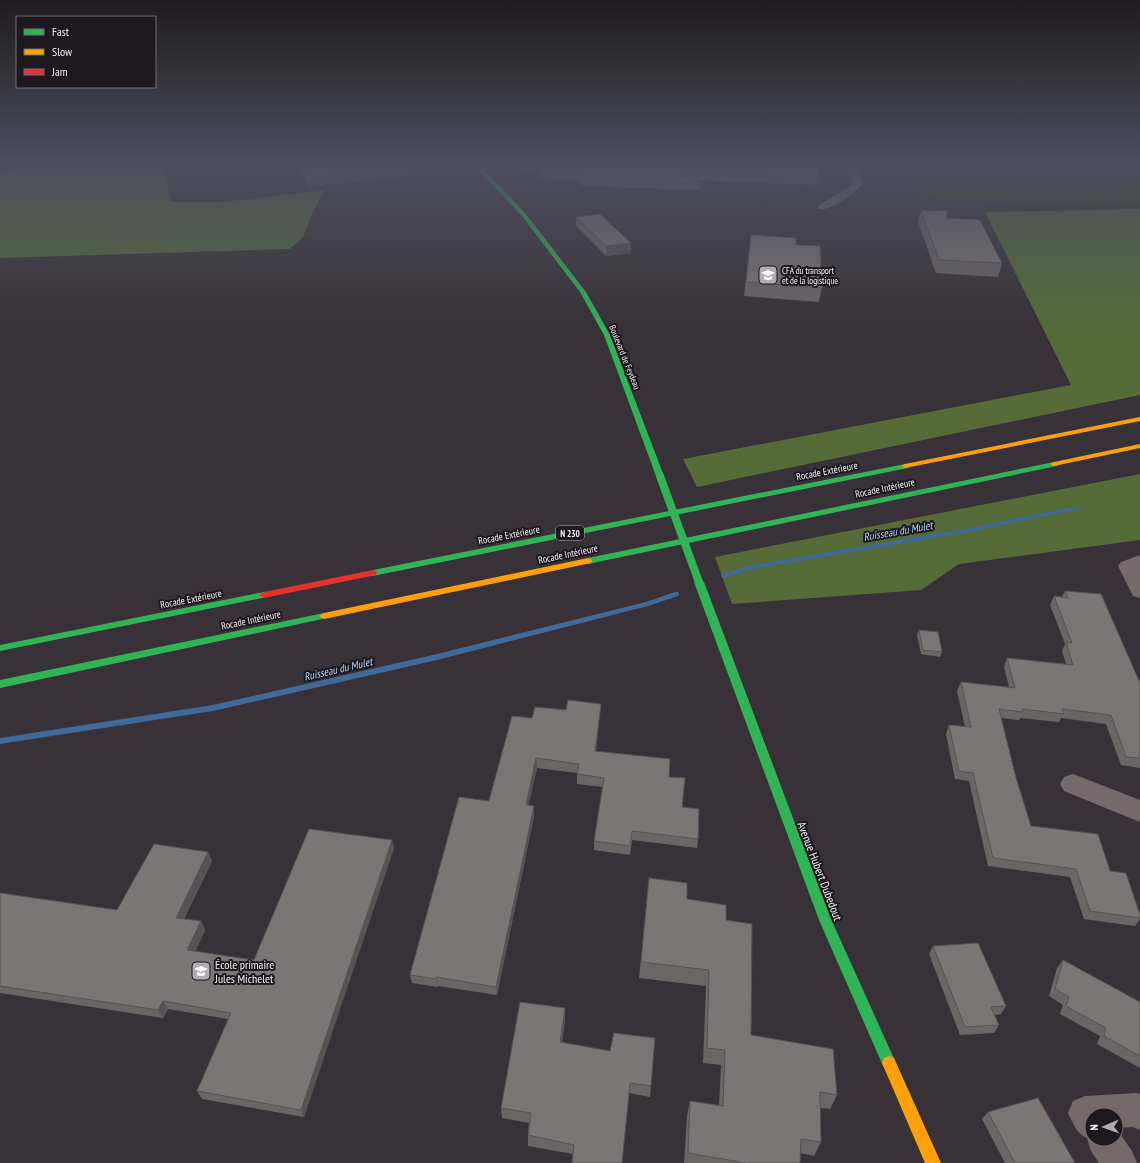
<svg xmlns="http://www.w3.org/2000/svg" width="1140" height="1163" font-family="'PT Sans Narrow',sans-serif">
<rect width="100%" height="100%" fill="#383238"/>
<!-- green -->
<path fill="#34451e" d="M913,167L1107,172L1140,185V204L1102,207L928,198Z"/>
<!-- forest -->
<g fill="#556c39">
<path d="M71,165H162L171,202H223L325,190L314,210L303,237L290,249L0,258V173Z"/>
<path d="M1140,209V395L697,487L683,459L1071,385L985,212Z"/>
<path d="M1140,474V540L959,564L921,590L732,604L715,557Z"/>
</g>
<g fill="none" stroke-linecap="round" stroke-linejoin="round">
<!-- stream -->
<g fill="#406a98" fill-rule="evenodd">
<path d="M1077,506L1079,507L1080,508L1079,509L964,533L748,570L724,578L721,576L722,574L747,566L964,529Z"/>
<path d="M675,592H678L679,594L678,596L648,606L437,660L213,711L0,744V738L213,705L437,654L646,602Z"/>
</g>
<!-- street -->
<g fill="#746a6c" fill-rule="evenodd">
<path d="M845,165H855L863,183C857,192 830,212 819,209L818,207L819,205L849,187L853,183Z"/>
<path d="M1140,555V598L1133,596L1118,566L1121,562Z"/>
<path d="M1073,774L1140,800V822L1064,791L1060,784L1064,777Z"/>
<path d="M1137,1093L1140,1095V1130L1133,1127L1116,1128V1115H1092V1139H1116V1128L1132,1151L1137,1163H1099L1091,1151L1087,1138C1076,1133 1073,1123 1068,1113L1073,1101L1085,1096Z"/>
</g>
<!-- fast -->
<g fill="#30b455" fill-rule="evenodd">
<path d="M474,165H479L526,214L586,292L610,335L664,476L663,478H660L656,476L604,335L580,292L522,216Z"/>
<path d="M1054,462L1058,464L1057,466L588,564L584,561L588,558Z"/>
<path d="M905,464L909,466L908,468L373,576L369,573L373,570Z"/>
<path d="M699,579L704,582L831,919L896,1063L894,1068L889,1070L884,1068L819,920L694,582Z"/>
<path d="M264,592L269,595L267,597L0,651V645Z"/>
<path d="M324,613L327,614L329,616L327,618L0,688V680Z"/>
</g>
<!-- slow -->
<g fill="#ff9f0a" fill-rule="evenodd">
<path d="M1140,417V421L905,468L901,466L905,464Z"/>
<path d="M1140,444V448L1054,466L1050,464L1054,462Z"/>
<path d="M588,558L591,559L592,561L591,563L324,619L319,616L324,613Z"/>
<path d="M889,1056L894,1058L941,1163H925L882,1063L884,1058Z"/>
</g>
<!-- jam -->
<path fill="#e5322d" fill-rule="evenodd" d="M373,570L376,571L377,573L376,575L264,598L259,595L264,592Z"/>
<!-- fast-bridge -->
<path stroke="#30b455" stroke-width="8" d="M660,476L699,582"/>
</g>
<!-- wall -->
<g fill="#6b6565">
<path d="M298,165H415L416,174L310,187Z"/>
<path d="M507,165H816L820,178L819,185L693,180L701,184L700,190L582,186V181L541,178L542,171L519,170V168H507Z"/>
<path d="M921,210L947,218L1002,263L998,277L936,273L918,222Z"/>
<path d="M576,217L631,243V253L606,256L576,226Z"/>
<path d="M751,235L796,245L822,288L819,302L744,296Z"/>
<path d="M1065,591L1140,683V768L1121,765L1106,724L1061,718L1059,722L1020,718L1019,720L1001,718L1016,778L1031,826L1110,871L1140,915V919L1135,926L1084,919L1070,877L988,866L969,781L955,779L946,734L949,725L965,727L957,691L961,682L1009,687L1004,667L1007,658L1066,664L1062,651L1065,644L1050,605L1054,596L1062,597Z"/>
<path d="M919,630L942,652L940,657L921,654L917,635Z"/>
<path d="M601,704L600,713L596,751L669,777L682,807L698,839L697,848L632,840L630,855L594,850V841L603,787L577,784V773L537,768L528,806L534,816L497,995L438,986V987L412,983L410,975L489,801L532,718L566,710Z"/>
<path d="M392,840L394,848L304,1117L202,1099L197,1091L228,1019L168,1009L163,1018L0,993V893L117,910L208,852L212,861L184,919L201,921L205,930L195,952L254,960Z"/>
<path d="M649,878L726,920L751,1035L837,1095L830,1109L820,1108L821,1142L814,1156L800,1153V1163H684L687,1116L690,1101L719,1106L721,1065L703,1063L706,986L639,978Z"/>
<path d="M933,946L1006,1006L1001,1014L995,1015L999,1025L994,1033L960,1035L929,954Z"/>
<path d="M1063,960L1140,1002V1068L1097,1044L1100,1036L1060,1014L1063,1005L1049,996L1057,968Z"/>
<path d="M565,1020L562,1043L651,1086L650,1097L629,1093L573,1154L528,1146V1135L529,1123L502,1118L501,1108Z"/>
<path d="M988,1112L1075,1163H1005L982,1119Z"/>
</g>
<!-- shaded-wall -->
<g fill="#575253">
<path d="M0,165H53L14,169L13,167L0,169Z"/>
<path d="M415,165L416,174L310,187L308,178Z"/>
<path d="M631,243V253L606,256V246Z"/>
<path d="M536,758L537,768L526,815V805Z"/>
<path d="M534,806V816L497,995L496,987Z"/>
<path d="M392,840L394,848L304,1117L301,1110Z"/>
<path d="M208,852L212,861L180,926L176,918Z"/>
<path d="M201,921L205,930L192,959L187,950Z"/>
<path d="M436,977L438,986V987L436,979Z"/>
<path d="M163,1001L168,1009L163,1018L158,1010Z"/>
<path d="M565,1008V1020L560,1053V1042Z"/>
</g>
<!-- building -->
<g fill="#7c7576" stroke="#575253">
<path d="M301,165H415L308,178Z"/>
<path d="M538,165H816L820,178L681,173L701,184L582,180L584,175L541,172L544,165Z"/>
<path d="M921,210L947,211V218L980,220L1002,263L939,260Z"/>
<path d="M600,214L631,243L606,246L576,217Z"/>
<path d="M751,235L796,238V245L820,246L822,288L746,282Z"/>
<path d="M1065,591L1101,594L1140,683V758L1126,757L1111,715L1062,709L1064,714L1022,709L1023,712L999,709L1016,778L1031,826L1098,834L1110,871L1126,873L1140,915V918L1090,911L1076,869L993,858L973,773L959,771L949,725L971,727L961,682L1015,688L1007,658L1073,665L1066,642L1072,643L1054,596L1068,598Z"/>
<path d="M919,630L938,632L942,652L923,650Z"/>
<path d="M568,700L601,704L595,751L670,759L669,777L685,778L682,807L699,809L698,839L632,831L630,846L594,841L604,778L577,774L579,764L536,758L526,805L534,806L496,987L436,977V979L410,975L459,797L489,801L512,716L532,718L535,707L566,710Z"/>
<path d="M309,829L392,840L301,1110L197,1091L231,1013L163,1001L158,1010L0,986V893L117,910L154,844L208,852L176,918L201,921L187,950L254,960Z"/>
<path d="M649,878L687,883V899L726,905V920L752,924L751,1035L833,1049L837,1095L820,1092L821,1142L801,1139L800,1163H746L688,1153L690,1101L723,1106L725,1050L707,1048L709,970L641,962Z"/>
<path d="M978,943L1006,1006L991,1007L999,1025L965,1027L933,946Z"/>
<path d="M1063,960L1140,1002V1056L1104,1036L1106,1028L1066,1006L1069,997L1055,989Z"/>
<path d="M520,1002L565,1008L560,1042L610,1051L614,1033L655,1038L651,1086L630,1083L622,1163H572L574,1145L528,1135L531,1113L501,1108Z"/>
<path d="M1038,1098L1075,1163H1015L988,1112Z"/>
</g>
<!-- sky -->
<linearGradient id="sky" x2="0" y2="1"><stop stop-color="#1f1c1f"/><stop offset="0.5" stop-color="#4d4f5e"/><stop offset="1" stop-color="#4d4f5e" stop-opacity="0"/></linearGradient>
<rect width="1140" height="328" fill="url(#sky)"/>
<!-- icons -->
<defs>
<g id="university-square" transform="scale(1)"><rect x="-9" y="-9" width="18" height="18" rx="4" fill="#b2abb2" stroke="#1e191e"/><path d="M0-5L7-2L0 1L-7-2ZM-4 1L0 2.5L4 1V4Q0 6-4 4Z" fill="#fff"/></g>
<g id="school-square" transform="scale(1)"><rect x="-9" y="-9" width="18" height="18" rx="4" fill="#b2abb2" stroke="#1e191e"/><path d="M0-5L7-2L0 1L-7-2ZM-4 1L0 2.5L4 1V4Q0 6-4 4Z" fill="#fff"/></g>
</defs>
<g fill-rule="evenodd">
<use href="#university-square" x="768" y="275"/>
<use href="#school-square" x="201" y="971"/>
</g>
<g text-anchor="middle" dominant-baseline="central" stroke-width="4" stroke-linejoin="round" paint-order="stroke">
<!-- far-poi labels -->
<g font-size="9" fill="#f3ecf4" stroke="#1e191e" text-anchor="start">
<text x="782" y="270">CFA du transport<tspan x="782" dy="10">et de la logistique</tspan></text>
</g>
<!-- far-street labels -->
<g font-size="9" fill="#f3ecf4" stroke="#1e191e">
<text transform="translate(625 357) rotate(68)">Boulevard de Feydeau</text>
</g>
<!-- shield labels -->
<rect fill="#1e191e" stroke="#b3adb4" stroke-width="1" x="556" y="526" width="28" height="14" rx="3"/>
<g font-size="9" font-weight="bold" fill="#f3ecf4">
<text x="570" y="533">N 230</text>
</g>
<!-- street labels -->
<g font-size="10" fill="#f3ecf4" stroke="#1e191e">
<text transform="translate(827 471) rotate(-11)">Rocade Extérieure</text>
<text transform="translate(885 488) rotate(-12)">Rocade Intérieure</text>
<text transform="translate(509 535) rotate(-11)">Rocade Extérieure</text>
<text transform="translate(568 554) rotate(-12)">Rocade Intérieure</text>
<text transform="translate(191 599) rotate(-11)">Rocade Extérieure</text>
<text transform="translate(251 620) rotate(-12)">Rocade Intérieure</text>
</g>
<!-- water labels -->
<g font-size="11" font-style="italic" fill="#abd3fe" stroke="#1e191e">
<text transform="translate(898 531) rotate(-10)">Ruisseau du Mulet</text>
<text transform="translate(338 669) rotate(-13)">Ruisseau du Mulet</text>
</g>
<!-- near-street labels -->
<g font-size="12" fill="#f3ecf4" stroke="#1e191e">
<text transform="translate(820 871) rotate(69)">Avenue Hubert Dubedout</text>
</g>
<!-- near-poi labels -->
<g font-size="12" fill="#f3ecf4" stroke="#1e191e" text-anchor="start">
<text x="215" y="964">École primaire<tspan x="215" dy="14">Jules Michelet</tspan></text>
</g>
</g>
<!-- legend -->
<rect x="16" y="16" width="140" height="72" fill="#1e191e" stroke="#736d74"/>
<rect x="24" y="29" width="20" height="6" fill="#30b455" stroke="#736d74"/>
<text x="52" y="36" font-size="12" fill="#f3ecf4">Fast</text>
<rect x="24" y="49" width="20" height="6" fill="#ff9f0a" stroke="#736d74"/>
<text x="52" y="56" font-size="12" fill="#f3ecf4">Slow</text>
<rect x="24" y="69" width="20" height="6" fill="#e5322d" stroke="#736d74"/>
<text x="52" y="76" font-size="12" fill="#f3ecf4">Jam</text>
<!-- north arrow -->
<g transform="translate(1104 1127) rotate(268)"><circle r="19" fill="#1e191e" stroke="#736d74"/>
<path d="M0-3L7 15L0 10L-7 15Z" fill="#b2abb2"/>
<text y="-6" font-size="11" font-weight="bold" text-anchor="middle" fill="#f3ecf4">N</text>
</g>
</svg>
